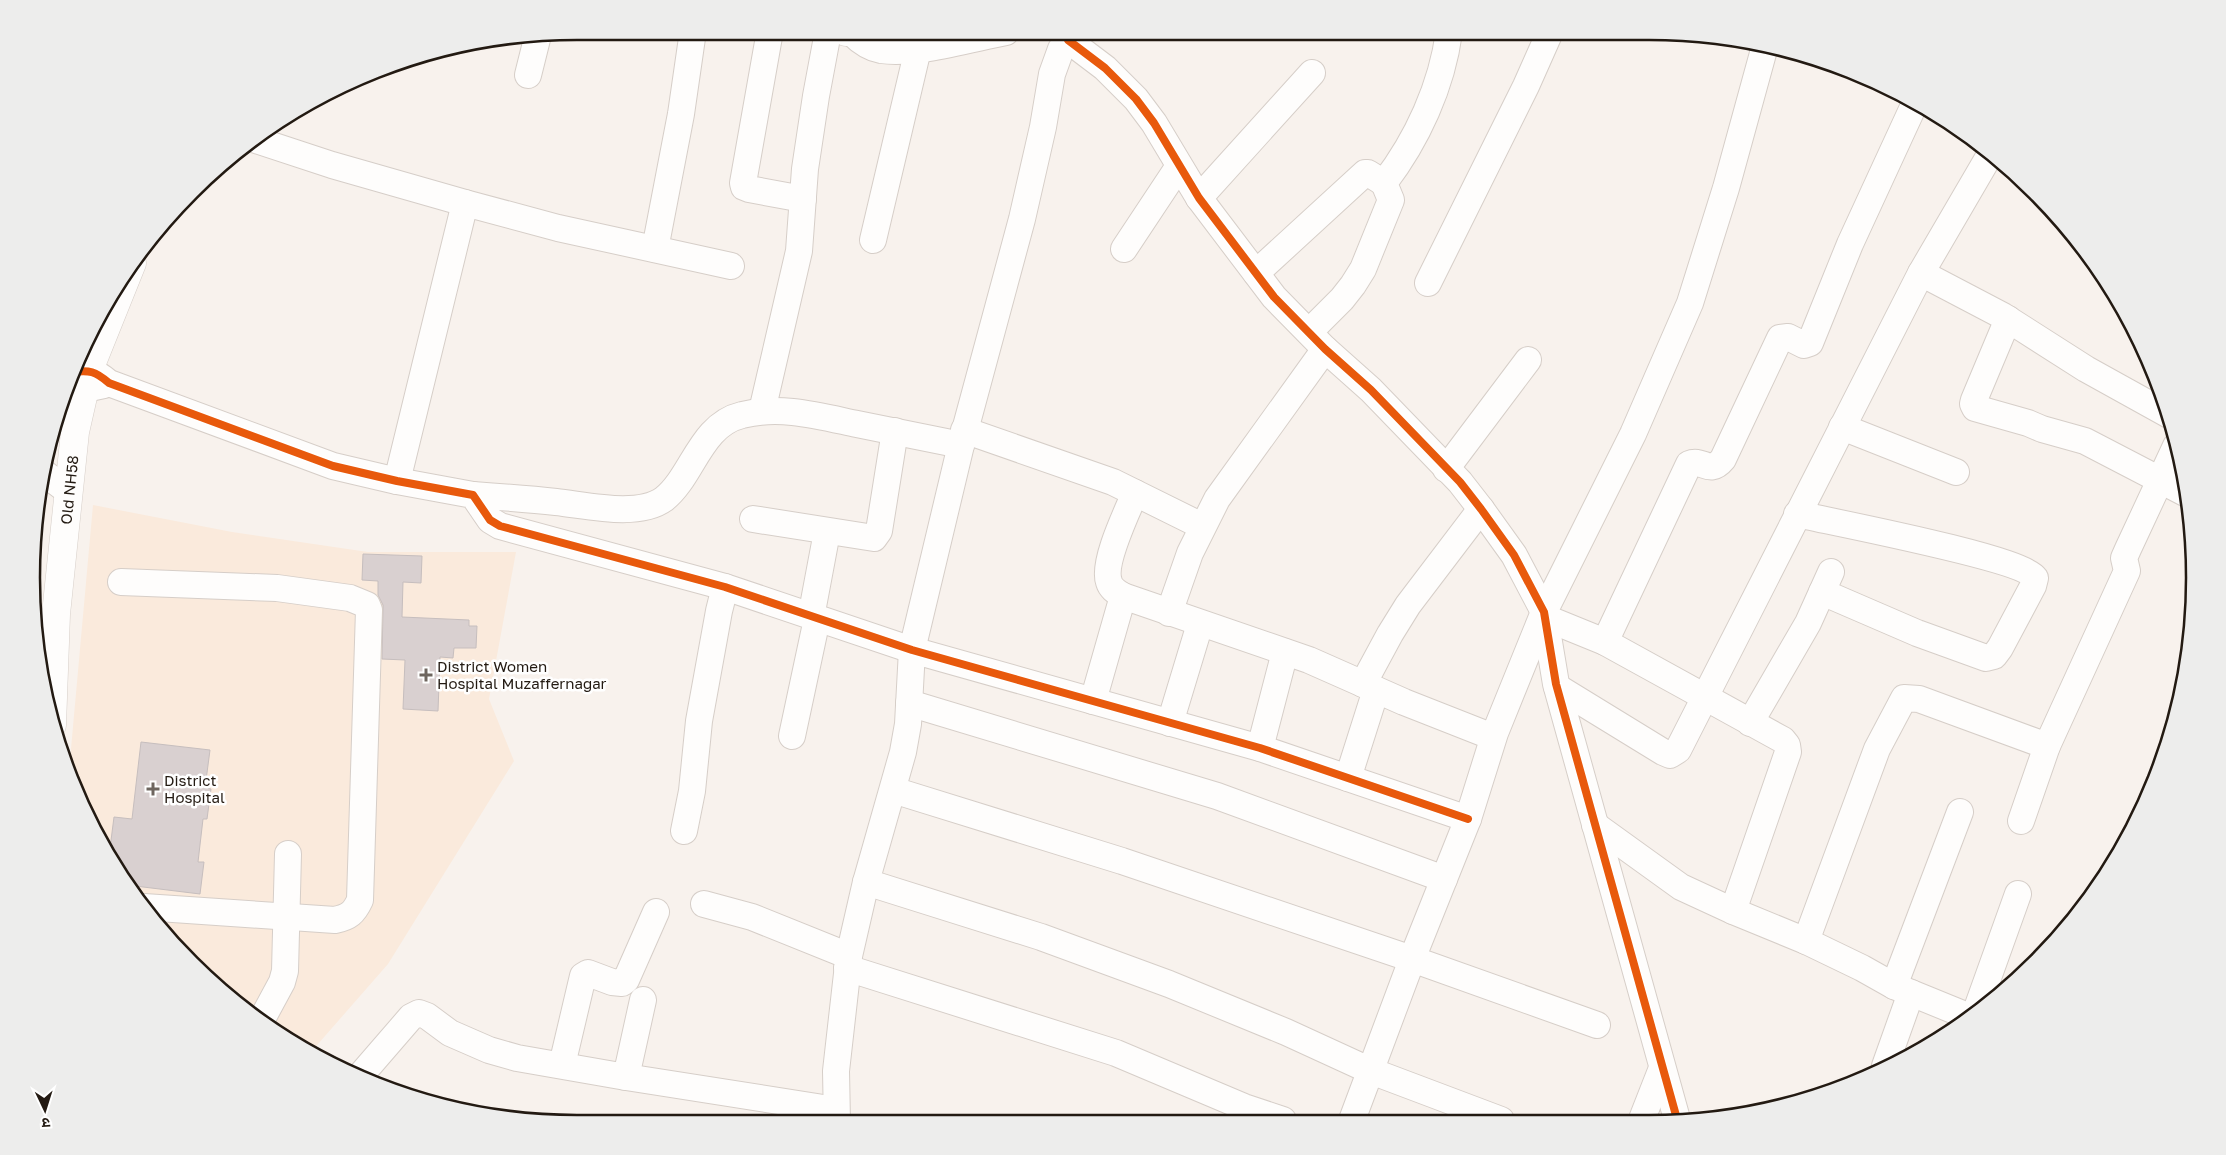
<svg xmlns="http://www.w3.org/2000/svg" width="2226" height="1155" font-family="'Golos Text','Noto Sans Devanagari',sans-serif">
<rect width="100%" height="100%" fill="#f8f2ed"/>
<!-- built -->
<path fill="#faeadc" d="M93,505L232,532L368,552H516L489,699L514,761L388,964L311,1052L245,1011L191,964L123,881L87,819L69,771Z"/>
<!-- building -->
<g fill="#d9d0d0" stroke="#c6bebe">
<path d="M363,554L422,556L421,583L403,582L402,617L469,620V626H477L476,648H454L453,658L440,657L438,711L403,709L405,660L382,659L383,605L378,595V581L362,580Z"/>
<path d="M141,742L210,750L205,788L211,789L207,819H203L198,862H204L200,894L127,885V871L117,870L109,856L114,817L132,819Z"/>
</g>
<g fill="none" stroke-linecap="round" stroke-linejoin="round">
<!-- minor casing -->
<g stroke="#d6cec8" stroke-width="28">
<g id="minor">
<path d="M770,31L743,183L744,187L749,189L803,199"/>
<path d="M1064,32L1068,40L1105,68L1136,99L1154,123L1199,198L1274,297L1325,349L1371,390L1460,482L1481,509L1514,555L1544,612L1556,684L1677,1119"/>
<path d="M852,33C860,41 870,48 881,50C917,55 970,39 1006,32"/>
<path d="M528,75L538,35"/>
<path d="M253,139L332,165L465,203"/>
<path d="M1199,198L1312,73"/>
<path d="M873,240L918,49"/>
<path d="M655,249L681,114L693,31"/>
<path d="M1124,249L1179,166"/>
<path d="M1256,273L1365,173H1368L1384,183"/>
<path d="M1921,273L2003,316L2086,369L2169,415"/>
<path d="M1428,283L1526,86L1550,32"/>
<path d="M2008,319L1974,400L1973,404L1975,408L2028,423L2042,429L2085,441L2187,494"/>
<path d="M1309,332L1342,299L1353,285L1363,269L1391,200L1384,183C1417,140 1442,86 1449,32"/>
<path d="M72,372C90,370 95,371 109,383L333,466L397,481L473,495L490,520L500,526L725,587L912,650L1260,748L1468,819"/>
<path d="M63,399L85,389L104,385"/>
<path d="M762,411L799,251L805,169L816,96L828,32"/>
<path d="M1842,427L1956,472"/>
<path d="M964,430L1113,482L1202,526"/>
<path d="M1446,469L1528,360"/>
<path d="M44,473L68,491"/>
<path d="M397,481L465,203L558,228L731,266"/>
<path d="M473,495C501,497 529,499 556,502C586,505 638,518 664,499C693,476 700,425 742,415C780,405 819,416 857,424C892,431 927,438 961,445L1022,219L1043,127L1052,74L1061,49L1068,40"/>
<path d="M1797,514C1832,522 2022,558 2035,578L2033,586L2000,648L1994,656L1986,658L1917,633L1822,592"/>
<path d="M753,519L874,538L879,531L895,431"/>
<path d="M121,582L277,588L350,598L367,605L369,610L360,900C354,913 349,917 335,920L144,907"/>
<path d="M1123,596C1117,592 1111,589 1109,582C1102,563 1127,512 1135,493"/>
<path d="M1169,613L1190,553L1217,499L1325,349"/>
<path d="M811,617L827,532"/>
<path d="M1546,618L1605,642L1783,740L1787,745L1788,752L1733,911"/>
<path d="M1605,642L1689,464C1703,458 1709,476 1723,459L1780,338L1788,337L1804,345L1810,343L1850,244L1915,103"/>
<path d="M1363,684L1390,634L1408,605L1481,509"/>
<path d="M1557,687L1663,752L1670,755L1678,750L1921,273L1991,153"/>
<path d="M1093,701L1123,596L1309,660L1404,702L1493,737"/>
<path d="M909,703L1217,796L1444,879"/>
<path d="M1170,723L1200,624"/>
<path d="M1750,723L1808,623L1831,572"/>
<path d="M792,736L817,619"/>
<path d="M1260,748L1285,652"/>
<path d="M1348,778L1376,690"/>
<path d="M893,790L1122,861L1412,959L1597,1025"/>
<path d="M2021,821L2047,746L2127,571L2124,558L2128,549L2176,446"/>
<path d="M1595,825L1681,887L1733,911L1806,941L1862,968L1894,986L1970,1017"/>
<path d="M684,831L692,791L699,721L719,611L725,587"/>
<path d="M866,882L1041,937L1169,984L1286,1032L1371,1071L1501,1120"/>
<path d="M704,904L752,917L849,956"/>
<path d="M1806,941L1877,749L1904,698L1919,699L2047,746"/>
<path d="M847,968L1116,1053L1244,1107L1283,1120"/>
<path d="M1894,986L1960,812"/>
<path d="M1975,1014L2018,894"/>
<path d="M261,1021L282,982L285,971L288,854"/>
<path d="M562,1065L583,976L588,973L612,982L622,983L626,980L656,912"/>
<path d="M1885,1066L1911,993"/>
<path d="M360,1076L411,1017L419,1013L427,1016L450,1033L489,1050L517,1058L626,1077L643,1000"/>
<path d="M626,1077L836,1110"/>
<path d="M1642,1119L1662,1068"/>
<path d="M1352,1120L1416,949L1468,819L1495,733L1544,612L1633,434L1690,303L1726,188L1765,46"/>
<path d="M837,1122L836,1071L849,956L866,882L903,752L908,724L912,650L961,445"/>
</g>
</g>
<!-- major casing -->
<g stroke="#d6cec8" stroke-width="29">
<g id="major">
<path d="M846,32H856"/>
<path id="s1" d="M52,725L56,614L75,432L89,370L132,263"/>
</g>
</g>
<!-- minor -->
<use href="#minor" stroke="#fefdfc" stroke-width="26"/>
<!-- major -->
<use href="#major" stroke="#fefdfc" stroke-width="28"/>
<!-- cycleway casing -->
<g stroke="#fff" stroke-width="11">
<g id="cycleway">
<path d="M1064,32L1068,40L1105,68L1136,99L1154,123L1199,198L1274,297L1325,349L1371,390L1460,482L1481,509L1514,555L1544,612L1556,684L1677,1119"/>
<path d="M72,372C90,370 95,371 109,383L333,466L397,481L473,495L490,520L500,526L725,587L912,650L1260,748L1468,819"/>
</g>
</g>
<!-- cycleway -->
<use href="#cycleway" stroke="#e8590c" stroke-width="8"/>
</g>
<!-- markers -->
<g fill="#6e665f" stroke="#fff" stroke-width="2">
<path d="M423.5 667.5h5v5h5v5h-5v5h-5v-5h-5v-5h5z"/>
<path d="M150.5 781.5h5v5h5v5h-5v5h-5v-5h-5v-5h5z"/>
</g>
<g text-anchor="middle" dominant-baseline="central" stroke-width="5" stroke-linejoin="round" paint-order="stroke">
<!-- street labels -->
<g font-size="15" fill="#231a12" stroke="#fff">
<text stroke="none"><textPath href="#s1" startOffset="236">Old NH58</textPath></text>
</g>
<!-- poi labels -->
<g font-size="15" fill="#231a12" stroke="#fff" text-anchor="start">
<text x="437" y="666">District Women<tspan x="437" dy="17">Hospital Muzaffernagar</tspan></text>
<text x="164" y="780">District<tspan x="164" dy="17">Hospital</tspan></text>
</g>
</g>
<!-- crop -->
<path d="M0 0H2226V1155H0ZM577 40H1649A537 537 0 0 1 2186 577V578A537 537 0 0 1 1649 1115H577A537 537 0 0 1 40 578V577A537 537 0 0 1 577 40Z" fill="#ededec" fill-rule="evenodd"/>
<path fill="none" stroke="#231a12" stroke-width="2.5" d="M577 40H1649A537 537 0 0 1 2186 577V578A537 537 0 0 1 1649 1115H577A537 537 0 0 1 40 578V577A537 537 0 0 1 577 40Z"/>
<!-- north arrow -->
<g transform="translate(45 1110) rotate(176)" stroke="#ffffff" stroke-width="4" paint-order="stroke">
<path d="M0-4L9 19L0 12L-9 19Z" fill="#231a12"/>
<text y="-8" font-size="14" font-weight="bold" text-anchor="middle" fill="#231a12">उ</text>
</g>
</svg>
